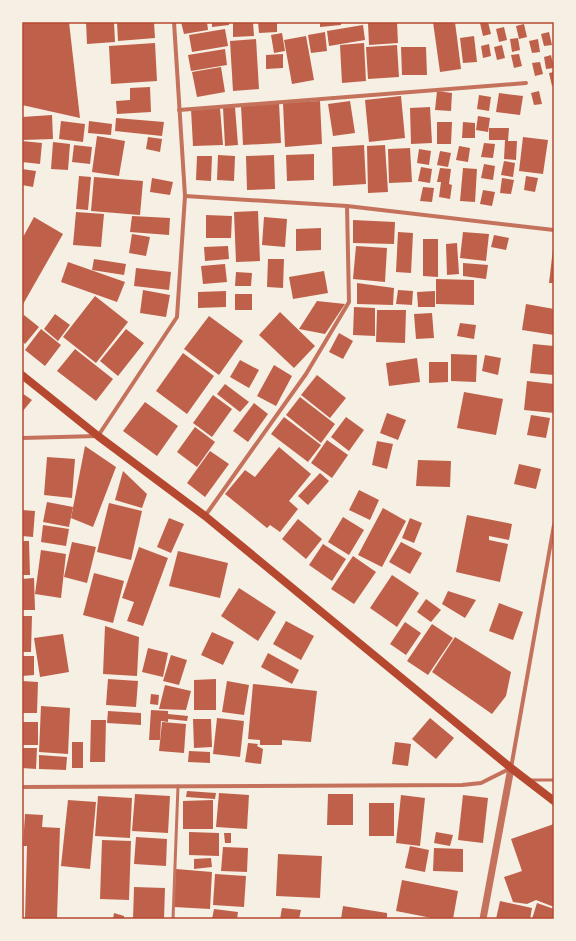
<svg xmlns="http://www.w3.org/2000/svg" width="576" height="941" font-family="'Titillium Web',sans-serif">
<rect width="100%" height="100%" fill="#f6efe4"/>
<!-- building -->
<g fill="#bf614a">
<path d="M22,22H69L80,118L22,105Z"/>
<path d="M86,22H114L115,42L87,44Z"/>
<path d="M117,22H154L155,38L118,41Z"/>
<path d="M181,22H207L208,30L184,34Z"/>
<path d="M212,22H229V25L212,27Z"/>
<path d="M253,22L254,36L233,37V23Z"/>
<path d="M258,22H277V32L259,33Z"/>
<path d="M320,22H341V25L320,27Z"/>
<path d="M397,22L398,43L369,45L368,23Z"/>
<path d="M433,22H455L461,69L440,72Z"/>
<path d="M488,22L491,34L483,36L480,23Z"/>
<path d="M524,24L527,37L519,39L516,26Z"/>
<path d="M363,25L365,40L329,46L327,31Z"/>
<path d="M504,27L507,40L499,42L496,29Z"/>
<path d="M225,29L228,46L192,52L189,35Z"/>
<path d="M325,32L327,51L311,53L308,35Z"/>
<path d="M549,32L552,45L544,46L541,34Z"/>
<path d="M282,33L285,51L274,53L271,35Z"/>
<path d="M306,36L314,80L292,84L284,40Z"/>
<path d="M474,36L477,62L463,63L460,38Z"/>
<path d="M518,38L520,50L512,52L510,39Z"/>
<path d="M256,39L259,89L233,91L230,41Z"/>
<path d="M538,39L540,52L532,53L529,41Z"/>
<path d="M155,43L157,81L111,84L109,46Z"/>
<path d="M364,43L366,81L342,83L340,45Z"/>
<path d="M489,44L491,56L483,58L481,46Z"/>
<path d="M397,45L399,77L368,79L366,47Z"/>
<path d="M502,45L505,58L497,60L494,47Z"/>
<path d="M401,47H426L427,75H402Z"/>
<path d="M225,49L227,65L191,71L188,55Z"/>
<path d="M283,54V68L266,69V55Z"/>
<path d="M519,54L522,66L514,68L511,55Z"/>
<path d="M551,55L554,68L546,69L544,57Z"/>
<path d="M540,62L543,74L535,76L532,63Z"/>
<path d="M221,67L225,92L197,97L192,72Z"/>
<path d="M554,72V85L552,86L549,73Z"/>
<path d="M150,87L151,112L117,114L116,101L130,100V88Z"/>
<path d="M437,91L452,93L451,111L435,110Z"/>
<path d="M539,91L542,104L534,105L531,93Z"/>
<path d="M499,93L523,96L520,115L496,112Z"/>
<path d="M479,95L491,97L489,111L477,109Z"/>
<path d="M401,96L405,138L369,142L365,100Z"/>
<path d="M320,101L322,144L285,147L283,103Z"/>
<path d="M350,101L355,133L333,136L328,104Z"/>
<path d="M279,103L281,143L243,145L241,105Z"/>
<path d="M235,107L238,145L225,146L223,108Z"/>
<path d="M430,107L432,143L411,144L410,108Z"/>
<path d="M220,108L223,145L193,146L191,109Z"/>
<path d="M52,115L53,139L22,140V117Z"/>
<path d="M478,116L490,118L488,132L476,130Z"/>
<path d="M116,118L164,122L162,136L115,131Z"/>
<path d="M61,121L85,124L83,142L59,139Z"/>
<path d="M89,121L112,124L111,135L88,133Z"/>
<path d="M437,122H452L451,144H437Z"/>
<path d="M463,122L475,123V138H462Z"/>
<path d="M489,128H509L508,141H517L516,160L504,159L505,140H489Z"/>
<path d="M97,136L125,141L119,176L92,172Z"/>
<path d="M148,137L162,139L160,152L146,149Z"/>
<path d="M523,137L548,140L543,174L519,171Z"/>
<path d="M22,141L42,143L40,164L22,162Z"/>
<path d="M53,142L70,144L68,170L51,169Z"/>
<path d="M484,143L495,144L493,158L481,157Z"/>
<path d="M74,145L92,147L90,164L72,162Z"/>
<path d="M364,145L366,184L333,186L332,147Z"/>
<path d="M385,145L388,192L368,193L367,146Z"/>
<path d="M459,146L470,148L468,162L456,160Z"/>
<path d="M410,148L412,182L389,183L388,149Z"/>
<path d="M419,149L431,151L429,165L417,163Z"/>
<path d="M440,151L451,153L448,167L437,165Z"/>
<path d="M314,154V180L287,181L286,155Z"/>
<path d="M218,155L235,156L234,181L217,180Z"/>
<path d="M274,155L275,189L247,190L246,156Z"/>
<path d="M197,156H212L211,181L196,180Z"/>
<path d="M504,161L515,163L513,177L501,175Z"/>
<path d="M484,164L495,166L493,180L481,178Z"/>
<path d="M421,167L432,169L430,183L418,181Z"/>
<path d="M440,168L451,169L449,184L452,185L450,199L439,197L441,182H437Z"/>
<path d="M463,168L477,169L475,202L460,201Z"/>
<path d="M22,169L36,171L33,187L22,185Z"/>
<path d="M79,176L91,177L88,210L76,209Z"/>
<path d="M526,176L538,178L535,192L524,190Z"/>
<path d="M94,177L143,181L140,215L91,211Z"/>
<path d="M152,178L173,182L170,195L150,192Z"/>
<path d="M502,178L514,180L511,194L500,193Z"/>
<path d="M423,187L434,188L432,202L420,201Z"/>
<path d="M483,190L495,192L492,206L480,204Z"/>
<path d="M258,211L260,261L236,262L234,212Z"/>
<path d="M76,212L104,214L101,247L73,245Z"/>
<path d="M206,215L232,216L231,238H206Z"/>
<path d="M132,216L170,218L169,235L130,232Z"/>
<path d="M34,217L63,234L22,306V239Z"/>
<path d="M264,217L287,219L285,247L262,245Z"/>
<path d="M353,220L395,222L394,244L353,243Z"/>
<path d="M321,228V250L296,251V229Z"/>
<path d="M398,232L413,233L411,273L396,272Z"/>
<path d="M463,232L489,234L486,261L460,258Z"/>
<path d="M132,234L150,237L146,256L129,253Z"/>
<path d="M494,235L509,238L506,250L491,247Z"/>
<path d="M423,239H438V277L423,276Z"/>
<path d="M457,243L459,274L447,275L446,244Z"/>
<path d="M228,246L229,259L205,261L204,247Z"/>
<path d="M356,246L387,248L385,282L353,279Z"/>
<path d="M553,249H554V283H549Z"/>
<path d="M94,259L126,264L124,275L92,270Z"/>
<path d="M268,259H284L283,288L267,287Z"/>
<path d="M68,262L125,282L117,302L61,282Z"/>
<path d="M463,263L488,265L486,279L463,276Z"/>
<path d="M225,264L227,282L203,284L201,266Z"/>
<path d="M136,268L171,272L169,290L134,286Z"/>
<path d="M324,271L328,293L293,299L289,277Z"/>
<path d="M236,272L252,273L251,286H235Z"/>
<path d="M436,279L474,280V305L436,304Z"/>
<path d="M357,283L394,288L393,305L357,304Z"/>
<path d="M143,290L170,295L166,317L140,313Z"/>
<path d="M398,290L413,291L412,305L396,304Z"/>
<path d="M226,291V307L198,308V292Z"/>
<path d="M435,291V307H418L417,292Z"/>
<rect x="235" y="294" width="17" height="16"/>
<path d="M95,296L128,322L96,363L63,337Z"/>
<path d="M317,301L345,304L325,334L299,329Z"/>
<path d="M526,304L554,309V335L522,330Z"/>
<path d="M354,307L375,308V336L353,335Z"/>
<path d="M377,310H406L405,343L376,342Z"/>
<path d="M280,312L315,346L294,368L259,335Z"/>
<path d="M432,313L434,338L416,339L414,314Z"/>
<path d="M55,314L70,325L58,341L44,329Z"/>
<path d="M24,315L39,327L25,344L22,341V317Z"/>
<path d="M209,316L243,341L219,375L184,349Z"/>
<path d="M460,323L476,325L474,339L457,336Z"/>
<path d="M41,329L61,345L45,366L25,350Z"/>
<path d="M126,329L144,343L118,376L100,361Z"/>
<path d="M339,333L353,341L343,359L329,352Z"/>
<path d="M533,344L554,346V375L530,373Z"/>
<path d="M75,349L113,379L96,401L57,371Z"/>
<path d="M183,353L214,376L187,414L156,391Z"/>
<path d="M451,354L477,355L476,382L451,381Z"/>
<path d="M485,355L501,358L498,375L482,371Z"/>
<path d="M417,358L420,382L389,386L386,363Z"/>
<path d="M240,360L259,370L249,388L230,377Z"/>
<path d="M429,362H448V382L429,383Z"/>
<path d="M274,365L292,376L276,406L257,396Z"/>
<path d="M317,375L346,398L330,418L301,395Z"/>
<path d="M527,381L554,384V413L524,410Z"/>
<path d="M225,384L249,402L240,412L217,394Z"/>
<path d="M464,392L503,399L496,435L457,428Z"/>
<path d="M22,393L32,400L22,412Z"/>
<path d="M213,395L232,409L212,437L193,423Z"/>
<path d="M300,397L335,424L321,443L286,415Z"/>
<path d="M145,402L178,426L157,456L123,431Z"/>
<path d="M254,403L268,414L248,442L233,431Z"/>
<path d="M387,413L406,420L398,440L380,433Z"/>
<path d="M531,415L550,418L546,438L527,435Z"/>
<path d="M284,417L321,445L308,462L271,434Z"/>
<path d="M346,417L364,430L349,451L331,437Z"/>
<path d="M195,427L215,442L197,467L177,452Z"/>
<path d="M327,440L348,455L332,478L311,463Z"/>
<path d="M377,441L393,444L387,469L372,465Z"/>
<path d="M85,446L116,467L93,527L71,518Z"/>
<path d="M279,447L311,474L289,501L298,509L280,532L270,525L267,528L225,494L245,470L255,477Z"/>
<path d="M210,451L229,464L205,497L187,483Z"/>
<path d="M47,457L75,459L72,498L44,495Z"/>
<path d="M418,460L451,461L450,487L416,486Z"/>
<path d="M519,464L541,469L536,489L514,484Z"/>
<path d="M123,471L147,494L142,508L115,500Z"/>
<path d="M320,473L329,481L308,505L298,496Z"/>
<path d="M359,490L379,500L370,520L349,510Z"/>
<path d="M47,502L73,507L69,527L43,522Z"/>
<path d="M109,503L142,511L131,560L97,552Z"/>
<path d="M383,508L406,521L382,567L358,555Z"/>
<path d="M22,510L35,511L33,537L22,536Z"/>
<path d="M467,515L512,524L509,540L489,536V540L508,544L500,582L456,572Z"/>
<path d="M343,517L364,530L349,555L328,542Z"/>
<path d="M169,518L184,524L171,553L157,547Z"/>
<path d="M410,518L422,523L414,543L402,538Z"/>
<path d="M298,519L322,539L306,559L282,539Z"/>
<path d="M43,525L69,529L66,546L41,542Z"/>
<path d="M22,541H29L30,575H22Z"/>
<path d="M72,542L96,547L87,583L64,577Z"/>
<path d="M401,542L422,553L410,574L389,562Z"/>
<path d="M323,544L346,559L332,581L309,565Z"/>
<path d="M139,547L168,558L143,626L127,621L134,602L122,598Z"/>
<path d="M41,550L66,554L61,598L35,594Z"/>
<path d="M178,551L228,563L220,598L169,586Z"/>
<path d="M353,556L376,572L354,604L331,589Z"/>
<path d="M94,573L124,581L113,623L83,615Z"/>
<path d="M392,575L419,593L397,627L370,608Z"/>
<path d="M34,578L35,610H22V579Z"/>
<path d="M239,588L276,612L258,641L221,616Z"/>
<path d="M448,591L476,600L465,618L442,604Z"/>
<path d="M426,599L441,610L431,622L417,612Z"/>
<path d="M499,603L523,612L513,640L489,631Z"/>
<path d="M22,616H32L31,652H22Z"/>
<path d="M286,621L314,636L301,660L273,644Z"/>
<path d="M405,622L421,633L406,655L390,644Z"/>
<path d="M432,624L453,638L428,675L407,661Z"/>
<path d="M105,626L139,637L137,676L103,674Z"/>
<path d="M212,632L234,642L223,665L201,655Z"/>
<path d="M63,634L69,672L40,677L34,638Z"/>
<path d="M455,637L511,672L506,696L492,714L432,672Z"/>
<path d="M148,648L168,653L163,677L142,672Z"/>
<path d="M268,653L299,670L292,684L261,667Z"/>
<path d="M171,655L187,660L179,685L163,681Z"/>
<path d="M22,656H34V675L22,676Z"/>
<path d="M108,679L138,681L136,707L106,705Z"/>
<path d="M216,679V710H194V680Z"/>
<path d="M22,681L38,682L37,713H22Z"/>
<path d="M227,681L249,685L244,715L222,712Z"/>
<path d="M253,684L317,691L311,742L282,740V745H260V740L248,739Z"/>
<path d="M165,685L191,691L186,710L159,709Z"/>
<path d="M151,694L159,695L158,705L150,704Z"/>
<path d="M41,706L70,708L68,754L39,752Z"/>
<path d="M151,710L168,711V722L161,721L160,740H149Z"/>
<path d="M108,711L141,713V725L107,723Z"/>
<path d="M168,714L188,716L187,721L168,719Z"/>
<path d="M217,718L244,721L240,757L213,754Z"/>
<path d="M430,718L454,738L436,759L412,739Z"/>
<path d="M193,719H211L212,747L194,748Z"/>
<path d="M91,720H106L105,762H90Z"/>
<rect x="22" y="722" width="16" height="23"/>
<path d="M162,722L186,724L184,753L159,751Z"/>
<rect x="72" y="742" width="11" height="26"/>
<path d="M395,742L411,744L408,766L392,764Z"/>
<path d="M248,743L258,744L257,746L263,749L261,764L245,762Z"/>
<path d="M22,748H37L36,769L22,768Z"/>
<path d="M189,751L210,752V763L188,762Z"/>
<path d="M39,755L67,757L66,770L39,769Z"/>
<path d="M187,791L216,793L215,799L186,797Z"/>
<path d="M219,793L249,795L247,829L216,827Z"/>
<path d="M135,794L170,796L168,833L132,831Z"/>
<path d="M328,794H353V825H327Z"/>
<path d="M401,795L425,798L420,846L396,843Z"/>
<path d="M463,795L488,798L483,843L458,840Z"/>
<path d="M98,796L132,798L130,838L95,836Z"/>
<path d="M68,800L96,802L90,869L61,866Z"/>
<path d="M213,800V829H183V801Z"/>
<rect x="369" y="803" width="25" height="33"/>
<path d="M25,814L43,815L42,827L60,828L57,918H25L27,846H23Z"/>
<path d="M554,824V907L536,900L527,904L513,902L504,877L522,871L511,839Z"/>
<path d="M189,832L219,833V856L189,855Z"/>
<path d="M436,832L453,835L450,846L434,843Z"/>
<path d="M224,833H231V843H225Z"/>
<path d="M136,837L167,839L166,866L134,864Z"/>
<path d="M102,840L131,841L129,900L100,899Z"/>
<path d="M410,846L429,850L425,872L405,868Z"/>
<path d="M223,847L248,848L247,872L221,871Z"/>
<path d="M434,848L463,849V872L433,871Z"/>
<path d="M278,854L322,856L320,898L276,896Z"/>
<path d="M211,858L212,867L194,869V859Z"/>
<path d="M176,869L212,872L210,909L174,907Z"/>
<path d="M215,874L246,876L244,907L213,905Z"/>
<path d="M402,880L458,891L453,919H437L396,911Z"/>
<path d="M134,887L165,888L164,919H133Z"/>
<path d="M500,901L532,908L530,919H496Z"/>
<path d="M537,903L554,909V919H532Z"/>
<path d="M343,906L387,913V919H341Z"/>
<path d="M282,908L301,910L299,919H280Z"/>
<path d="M214,909L238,912L237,919H212Z"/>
<path d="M114,913L124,916V919H113Z"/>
</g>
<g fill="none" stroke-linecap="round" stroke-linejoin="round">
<!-- service -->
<g stroke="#c5725c" stroke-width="3">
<path d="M530,780H554"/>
<path d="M173,919L178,786"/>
</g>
<!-- minor -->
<g stroke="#c5725c" stroke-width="4">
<path d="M179,110L526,83"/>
<path d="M185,196L347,206L554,230"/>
<path d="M22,438L98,436L177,317L185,196L174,22"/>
<path d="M205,516L306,374L349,302L347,206"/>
<path d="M22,787L462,785L481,783L511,768L554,525"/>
</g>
<!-- tertiary -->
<path stroke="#c5725c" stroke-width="7" d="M483,919L511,768"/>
<!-- secondary -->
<path stroke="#b5482f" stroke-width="8" d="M22,375L98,436L205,516L511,768L554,801"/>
</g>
<!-- border -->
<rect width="576" height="941" fill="none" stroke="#f6efe4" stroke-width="46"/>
<rect x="23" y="23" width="530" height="895" fill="none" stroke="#b5482f" stroke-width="1.5"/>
</svg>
